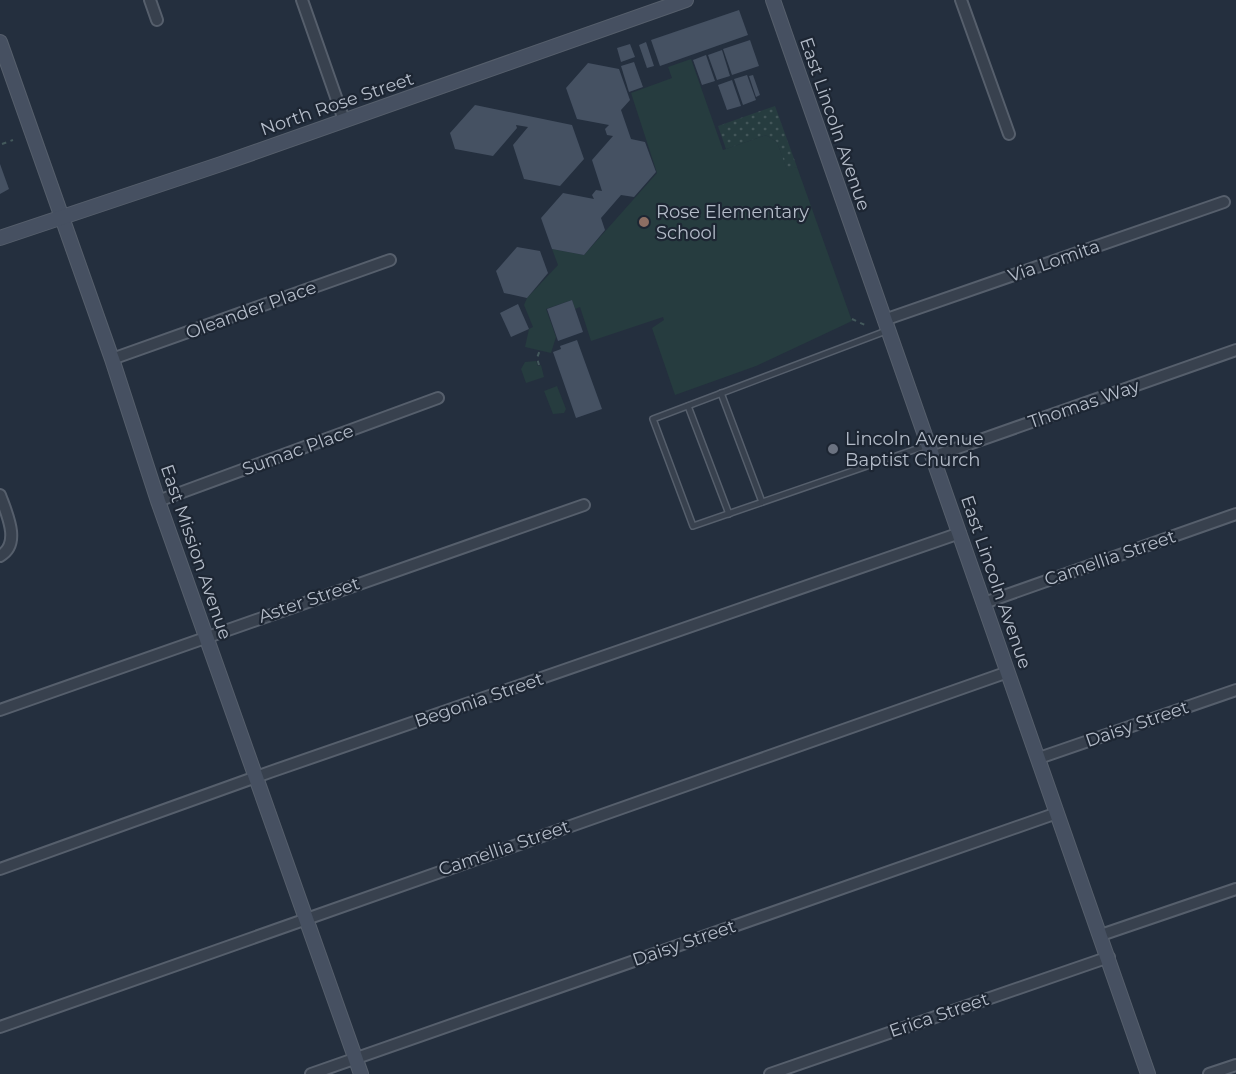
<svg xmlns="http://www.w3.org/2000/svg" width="1236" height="1074" font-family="Montserrat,sans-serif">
<defs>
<pattern id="garden-dots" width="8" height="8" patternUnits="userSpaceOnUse" patternTransform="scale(1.5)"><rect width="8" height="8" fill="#263c3f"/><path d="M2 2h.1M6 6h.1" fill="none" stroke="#435659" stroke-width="1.8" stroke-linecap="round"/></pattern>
</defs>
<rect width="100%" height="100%" fill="#242f3e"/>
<!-- green -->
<g fill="#263c3f">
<path d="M691,59L723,150L766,135L777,142L787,169L797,167L852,321L756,366L675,395L652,328L664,320L663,317L591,341L580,307L575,309L572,300L546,309L556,337L551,353L525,347L529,329L533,327L524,305L527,298L558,265L552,249L584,255L657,173L631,93L672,78L668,67Z"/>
<path d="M536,361L538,366L541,365L544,377L526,383L521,369L525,362Z"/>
<path d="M557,386L566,409L564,413L553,414L544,391Z"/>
</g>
<!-- garden -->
<path fill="url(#garden-dots)" d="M775,106L797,167L787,170L777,142L766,135L726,149L718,126Z"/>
<!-- building -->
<g fill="#455162">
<path d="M739,10L748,35L660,66L651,40Z"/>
<path d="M750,40L759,66L732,75L723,49Z"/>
<path d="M646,42L654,66L647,68L639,45Z"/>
<path d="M630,44L635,57L621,62L617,48Z"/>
<path d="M722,50L730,76L717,80L708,55Z"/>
<path d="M706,55L715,81L702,85L693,60Z"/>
<path d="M634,62L643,87L629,92L621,66Z"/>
<path d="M588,63L619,69L630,100L621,110L631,139L645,142L656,172L634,197L621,195L601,218L605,230L584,255L552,249L541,218L563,193L594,199L592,195L596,190L602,191L592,160L613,136L607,135L605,129L609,125L577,119L566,88Z"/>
<path d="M747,75L756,100L743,105L734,79Z"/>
<path d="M753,75L760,95L756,97L749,76Z"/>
<path d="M732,80L741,106L727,110L718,85Z"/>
<path d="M475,105L572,125L584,159L560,186L524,179L513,145L528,127L516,125L517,128L493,156L455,149L450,133Z"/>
<path d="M0,164L9,189L0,194Z"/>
<path d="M517,247L540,251L548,273L527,298L504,293L496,271Z"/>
<path d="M572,300L583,332L558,341L547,309Z"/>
<path d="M518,304L529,329L511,337L500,313Z"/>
<path d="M577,340L602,409L576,418L553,352L561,349L560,346Z"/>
</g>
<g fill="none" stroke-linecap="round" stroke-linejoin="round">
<!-- lane casing -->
<g stroke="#565f6c" stroke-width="8">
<g id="lane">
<path d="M886,331L653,419L693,526L928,445"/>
<path d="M721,393L762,502"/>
<path d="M688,406L729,514"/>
</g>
</g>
<!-- street casing -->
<g stroke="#565f6c" stroke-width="14">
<g id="street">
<path d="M150,0L157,20"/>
<path d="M302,0L344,120"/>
<path d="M961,0L1009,134"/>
<path d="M884,320L1224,202"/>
<path d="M112,359L390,260"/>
<path d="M932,457L1236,350"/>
<path d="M0,495C6,512 22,544 0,556"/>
<path d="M158,501L438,398"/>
<path d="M984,603L1236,514"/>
<path d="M0,710L584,505"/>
<path d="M1039,758L1236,690"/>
<path d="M0,869L270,772L960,533"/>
<path d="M1101,935L1236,889"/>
<path d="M0,1027L1008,672"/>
<path d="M311,1074L1057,813"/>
<path d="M770,1074L1109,957"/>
<path d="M1209,1074L1236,1065"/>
</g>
</g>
<!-- secondary casing -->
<g stroke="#565f6c" stroke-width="16">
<g id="secondary">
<path d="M773,0L1148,1074"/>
<path d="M0,42L112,359L158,501L361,1074"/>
<path d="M0,238L221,164L686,0"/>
</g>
</g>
<!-- path -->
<g stroke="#44595c" stroke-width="2" stroke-dasharray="4.5 4.5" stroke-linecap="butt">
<path d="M2,144L13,140"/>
<path d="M852,319L867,326"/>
<path d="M539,365L537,358L540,350"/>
</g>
<!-- lane -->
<use href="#lane" stroke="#38414e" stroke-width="5"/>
<!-- street -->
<use href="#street" stroke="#38414e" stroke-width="10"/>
<!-- secondary -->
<use href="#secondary" stroke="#465061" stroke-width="14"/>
</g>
<!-- markers -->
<circle fill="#8d6e63" stroke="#1d2633" stroke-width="2" cx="644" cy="222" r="6"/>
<circle fill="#6b7280" stroke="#1d2633" stroke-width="2" cx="833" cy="449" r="6"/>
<g text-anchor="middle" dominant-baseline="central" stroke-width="4.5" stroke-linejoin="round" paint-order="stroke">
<!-- street labels -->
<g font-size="18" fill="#b4bcc9" stroke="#1d2633">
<text transform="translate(337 104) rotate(-19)">North Rose Street</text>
<text transform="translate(835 124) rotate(71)">East Lincoln Avenue</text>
<text transform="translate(1054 261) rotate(-19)">Via Lomita</text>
<text transform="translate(251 310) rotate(-20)">Oleander Place</text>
<text transform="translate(1084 404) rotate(-19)">Thomas Way</text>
<text transform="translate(298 450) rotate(-20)">Sumac Place</text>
<text transform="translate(196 552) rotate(71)">East Mission Avenue</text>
<text transform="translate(1110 558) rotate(-19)">Camellia Street</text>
<text transform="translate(996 582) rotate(71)">East Lincoln Avenue</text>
<text transform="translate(309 600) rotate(-19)">Aster Street</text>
<text transform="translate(479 700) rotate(-19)">Begonia Street</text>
<text transform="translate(1137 724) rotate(-19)">Daisy Street</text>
<text transform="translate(504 848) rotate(-19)">Camellia Street</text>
<text transform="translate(684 943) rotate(-19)">Daisy Street</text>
<text transform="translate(939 1015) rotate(-19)">Erica Street</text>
</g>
<!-- poi labels -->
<g font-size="18" fill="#b4bcc9" stroke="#1d2633" text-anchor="start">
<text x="656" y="212">Rose Elementary<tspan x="656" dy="21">School</tspan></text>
<text x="845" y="439">Lincoln Avenue<tspan x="845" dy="21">Baptist Church</tspan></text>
</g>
</g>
</svg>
